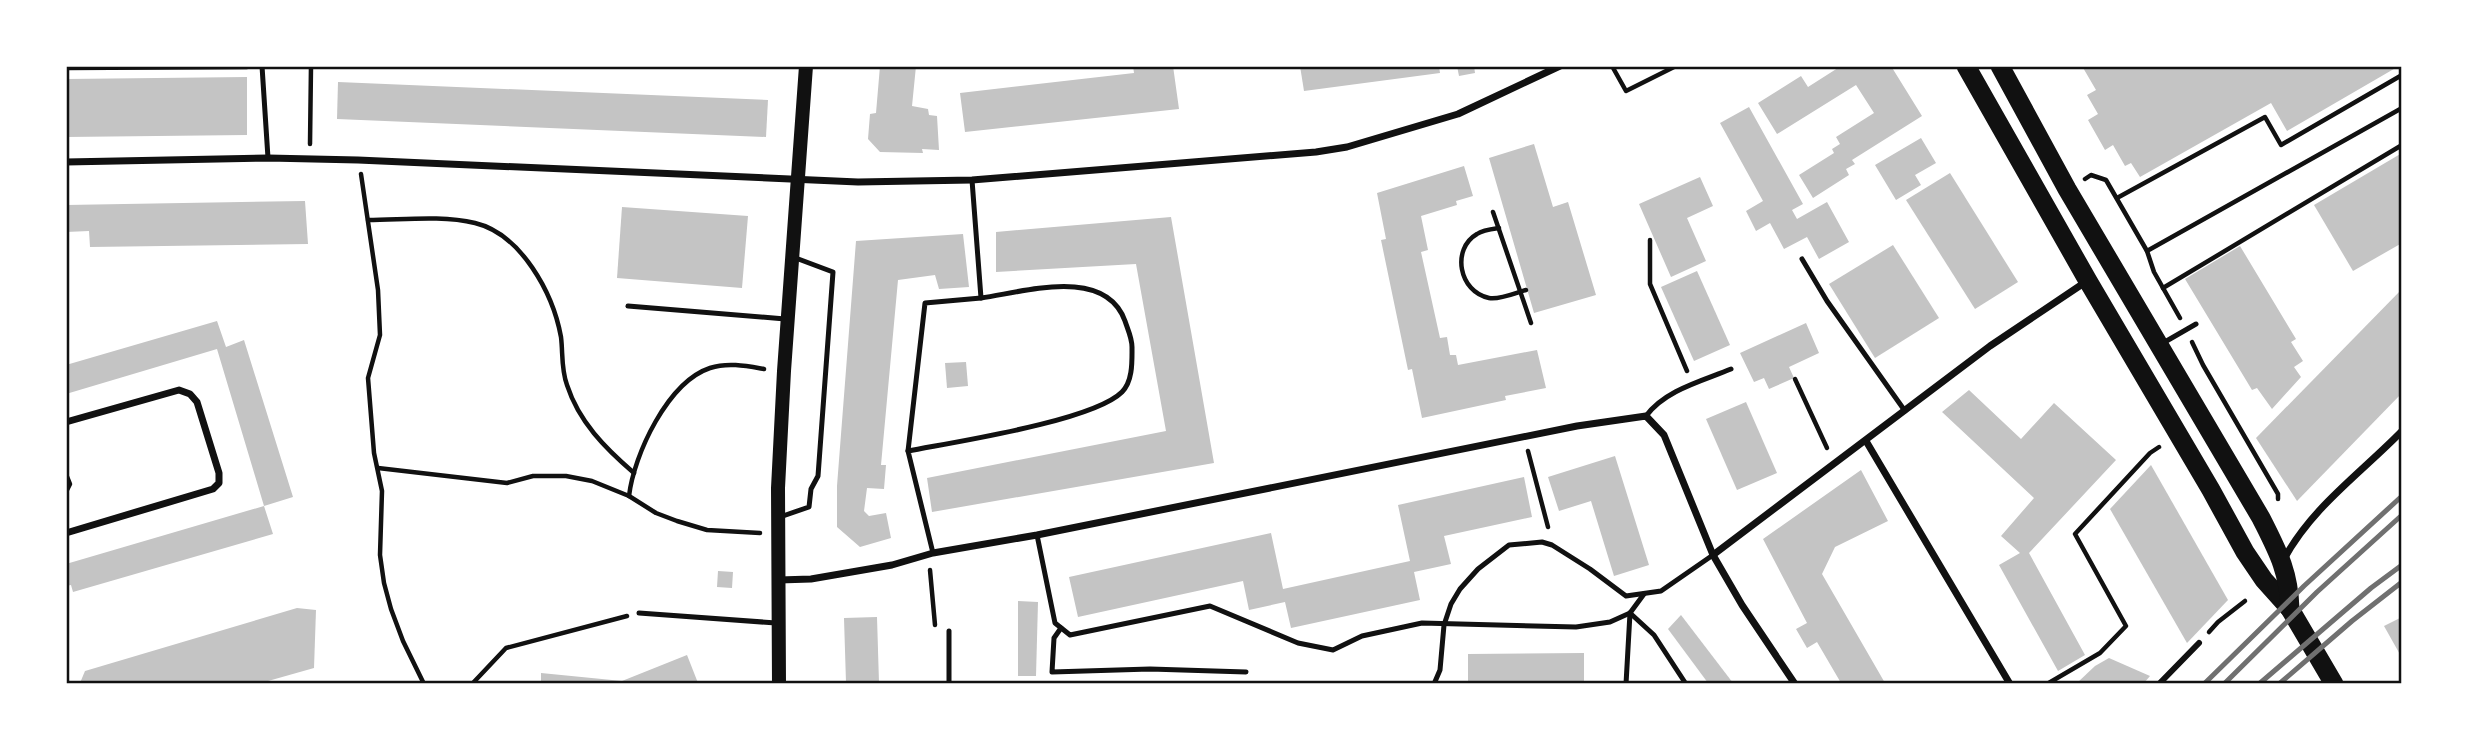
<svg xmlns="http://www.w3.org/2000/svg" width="2468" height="750" font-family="'Varela Round',sans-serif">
<rect width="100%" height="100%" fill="#fff"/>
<!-- building -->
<g fill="#c4c4c4">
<path d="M880,66H916L912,106L928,109L929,115L937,116L939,150L922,149L923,153L880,152L868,139L870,114L876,113Z"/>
<path d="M1133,66H1173L1179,109L965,132L960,93L1134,73Z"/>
<path d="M1300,66H1439L1440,73L1304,91Z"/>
<path d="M1457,66H1474L1475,73L1459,76Z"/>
<path d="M1841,66H1891L1922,116L1852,160L1855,164L1846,169L1849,175L1813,198L1799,175L1834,153L1832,149L1840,144L1836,137L1874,113L1856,85L1777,134L1758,103L1801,76L1808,87Z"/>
<path d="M2082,66H2399L2287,131L2271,103L2140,177L2131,163L2125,166L2113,145L2105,150L2088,120L2098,114L2087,95L2096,90Z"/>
<path d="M247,77V135L66,137V79Z"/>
<path d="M338,82L768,100L766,137L337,119Z"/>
<path d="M1749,107L1803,204L1792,210L1797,219L1827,202L1849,242L1819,259L1807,237L1784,249L1770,223L1756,231L1746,211L1763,201L1720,123Z"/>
<path d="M1921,138L1936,163L1915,175L1921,185L1896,200L1875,165Z"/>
<path d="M1534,144L1553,207L1568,202L1596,295L1534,313L1489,158Z"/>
<path d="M2402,153V243L2353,271L2314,205Z"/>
<path d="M1464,166L1473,196L1456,201L1457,205L1421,216L1428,250L1421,252L1440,338L1447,337L1450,355H1456L1458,365L1537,350L1546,388L1505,396L1506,400L1422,418L1412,369L1408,370L1381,240L1386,239L1377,193Z"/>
<path d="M1950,173L2018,282L1975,309L1906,200Z"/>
<path d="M1700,177L1713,206L1687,218L1706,261L1671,277L1639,204Z"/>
<path d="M305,201L308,244L90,247L89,231L66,232V205Z"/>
<path d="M622,207L748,216L742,288L617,278Z"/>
<path d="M1171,217L1214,463L932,512L927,478L1166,431L1136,264L996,272V232Z"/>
<path d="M963,234L969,287L939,289L935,275L898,280L881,465H886L884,489L867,488L864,511L869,516L886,513L891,538L860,547L837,527V486L856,241Z"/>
<path d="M1893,245L1939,318L1875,358L1829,284Z"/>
<path d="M2240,246L2296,339L2291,342L2303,361L2294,367L2301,377L2272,409L2257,388L2252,390L2185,279Z"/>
<path d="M1697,271L1730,345L1694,361L1661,287Z"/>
<path d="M2402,289V393L2297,501L2256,438Z"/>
<path d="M217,321L226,347L244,340L293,497L264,506L217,349L66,394V365Z"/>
<path d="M1806,323L1819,353L1789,367L1794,378L1769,389L1764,378L1754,382L1740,353Z"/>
<path d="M966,362L968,386L947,388L945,363Z"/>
<path d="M1969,390L2021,439L2054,403L2116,460L2029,553L2085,655L2058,671L1999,565L2020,553L2001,536L2034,498L1942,412Z"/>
<path d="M1746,402L1777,473L1737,490L1706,419Z"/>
<path d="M1615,456L1649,565L1614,576L1591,501L1559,511L1548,477Z"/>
<path d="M2151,465L2228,600L2187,643L2110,509Z"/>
<path d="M1861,470L1888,521L1835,547L1822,574L1885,683H1841L1817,642L1807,648L1796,629L1807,623L1763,539Z"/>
<path d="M1524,477L1532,517L1444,536L1451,564L1414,572L1420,600L1291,628L1285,602L1249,610L1243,581L1078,617L1069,577L1271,533L1283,589L1410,561L1398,505Z"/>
<path d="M264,506L273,534L73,592L71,585L66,586V564Z"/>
<path d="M718,571L733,572L732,588L717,587Z"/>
<path d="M1018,601L1038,602L1036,676H1018Z"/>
<path d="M297,608L316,610L314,668L261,683H80L85,671Z"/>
<path d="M1681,615L1733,683H1708L1668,629Z"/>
<path d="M877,617L879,683H846L844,618Z"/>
<path d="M2402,617V658L2384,626Z"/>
<path d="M1584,653V683H1468V654Z"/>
<path d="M687,655L698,683H541V673L622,681Z"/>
<path d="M2109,658L2150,676L2144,683H2077L2095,666Z"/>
</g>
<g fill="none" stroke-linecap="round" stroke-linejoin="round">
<!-- path -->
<g stroke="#111" stroke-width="4.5">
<path d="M1612,66L1626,91L1676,66"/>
<path d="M66,68L247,67"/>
<path d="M310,144L311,66"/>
<path d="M361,174L378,290L380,335L368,378L374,453L382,491L380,555L384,583L391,609L403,641L424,684"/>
<path d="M2085,179L2091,175L2106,180L2147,251L2154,272L2180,318"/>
<path d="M2117,198L2265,117L2281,145L2402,75"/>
<path d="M1493,212L1531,323"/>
<path d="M368,220C402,220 441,215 475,223C521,234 553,293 561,337C563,353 561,369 567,385C579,422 605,448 634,473"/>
<path d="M1499,228C1492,229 1483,230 1477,234C1451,249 1459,292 1489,298C1500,300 1515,293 1526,290"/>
<path d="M1650,240V284L1687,371"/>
<path d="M2147,251L2402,108"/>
<path d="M2163,288L2402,145"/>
<path d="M2192,342L2203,365L2278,494V499"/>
<path d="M1795,379L1827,448"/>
<path d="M1528,451L1548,527"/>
<path d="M378,468L507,483L533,476H566L592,481L629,496L656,513L677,521L707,530L760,533"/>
<path d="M66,474L70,484L66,492"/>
<path d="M629,496C634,454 668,382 710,368C728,362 747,366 764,369"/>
<path d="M930,570L935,625"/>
<path d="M2209,632L2218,622L2245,601"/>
<path d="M472,684L506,648L627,616"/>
<path d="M2047,684L2100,653L2126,626L2075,534L2150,453L2159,447"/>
</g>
<!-- service -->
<g stroke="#111" stroke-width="5">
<path d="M262,66L268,158"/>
<path d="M1802,259L1827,301L1905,411"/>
<path d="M628,306L785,319"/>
<path d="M2163,343L2196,324"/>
<path d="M1646,416C1665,390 1702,381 1731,369"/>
<path d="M908,451L925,303L981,298L972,180"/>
<path d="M780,517L809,507L811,489L818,476L833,272L793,257"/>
<path d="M1037,535L1055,623L1070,635L1210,606L1298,643L1333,650L1362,636L1422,623L1576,627L1610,622L1630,613L1644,594"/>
<path d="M933,553L908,451C954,442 1093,421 1122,392C1133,381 1132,361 1132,347C1132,338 1128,330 1125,321C1105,266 1024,292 981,298"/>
<path d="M639,613L776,623"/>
<path d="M1630,613L1654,635L1686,684"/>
<path d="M1061,628L1054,638L1052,672L1150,669L1246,672"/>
<path d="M949,684V631"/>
<path d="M1434,684L1440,670L1444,625L1451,604L1460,589L1478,569L1509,545L1542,542L1552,545L1590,569L1626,596L1661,591L1713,555"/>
<path d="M1626,684L1630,613"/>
</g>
<!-- pedestrian -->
<path stroke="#111" stroke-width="6" d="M2159,684L2199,643"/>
<!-- minor -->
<g stroke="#111" stroke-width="7">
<path d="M66,162L268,158L358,160L858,182L972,180L1316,152L1347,147L1458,114L1560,66"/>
<path d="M66,422L179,390L190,394L197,402L219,473V483L213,489L66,533"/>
<path d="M1866,441L2010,684"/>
<path d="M1713,555L1990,346L2087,281"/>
<path d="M2284,559C2312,507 2361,473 2402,431"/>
<path d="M779,580L811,579L892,565L933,553L1037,535L1577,426L1646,416L1664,435L1713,555L1742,605L1795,684"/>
</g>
<!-- secondary -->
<path stroke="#111" stroke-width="14" d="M779,684L778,488L784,371L806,66"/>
<!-- trunk -->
<g stroke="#111" stroke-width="19">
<path d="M1966,66L2088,281L2211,490L2245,552L2264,580L2290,609L2334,684"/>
<path d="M2000,66L2067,189L2261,518C2277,550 2289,571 2290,609"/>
</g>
<!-- rail -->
<g stroke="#707070" stroke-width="5">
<path d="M2204,684L2304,586L2402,496"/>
<path d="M2224,684L2317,592L2402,515"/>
<path d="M2259,684L2371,588L2402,565"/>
<path d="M2279,684L2352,621L2402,582"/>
</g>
</g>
<!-- border -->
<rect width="2468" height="750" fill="none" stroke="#ffffff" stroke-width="136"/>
<rect x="68" y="68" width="2332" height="614" fill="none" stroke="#111" stroke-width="2.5"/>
</svg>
